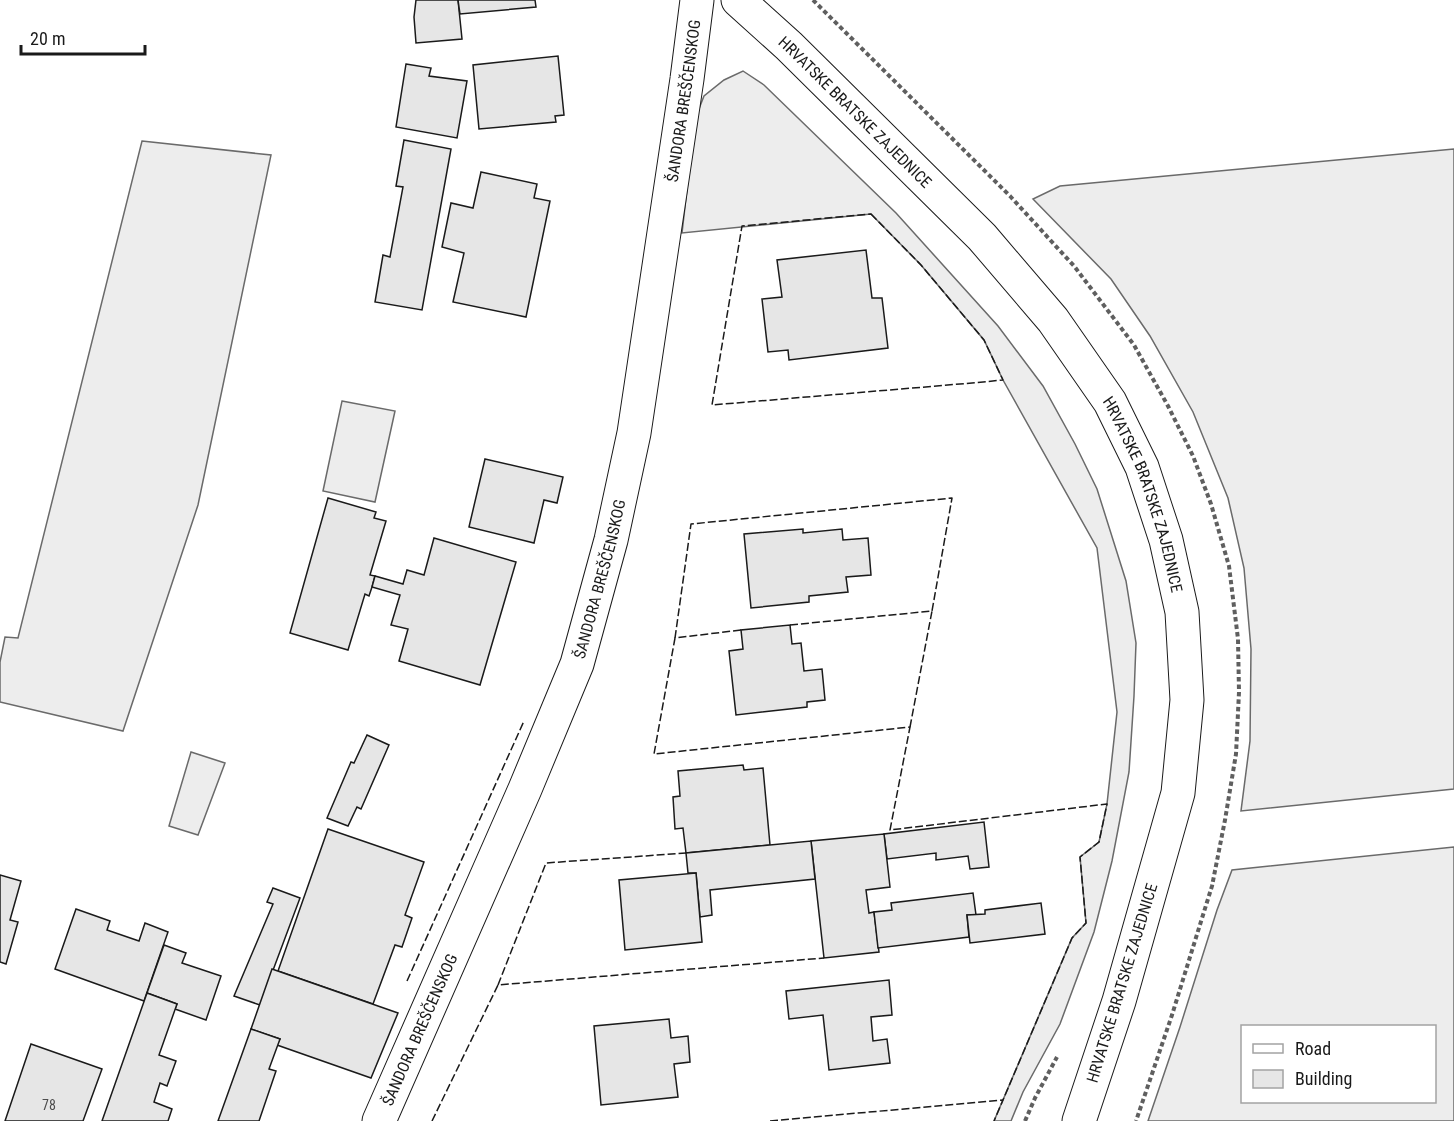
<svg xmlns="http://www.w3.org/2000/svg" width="1454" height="1121" font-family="'Roboto Condensed',sans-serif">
<rect width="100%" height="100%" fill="#fff"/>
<!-- built -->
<g fill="#ededed" stroke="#6a6a6a" stroke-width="1.5" fill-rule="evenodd">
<path d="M743,71L764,85L896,213L998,326L1043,386L1075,444L1097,489L1126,581L1136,643L1134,696L1129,772L1112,861L1094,932L1060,1024L1023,1092L1011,1121H994L1072,938L1086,923L1080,857L1099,842L1107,804L1117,712L1097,548L1003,380L984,340L921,265L871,214L682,233L695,119L704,96L724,80Z"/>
<path d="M142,141L271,155L198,505L123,731L0,702V662L5,637L18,638Z"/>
<path d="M1454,149V789L1241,811L1250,741L1251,649L1244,568L1228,498L1193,412L1150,336L1111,279L1033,199L1060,186Z"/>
<path d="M342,401L395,411L375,502L323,491Z"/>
<path d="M191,752L225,763L198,835L169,826Z"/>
<path d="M1454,847V1121H1148L1180,1027L1217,910L1232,870ZM1242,1026H1434V1102H1242Z"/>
</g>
<!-- building -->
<g fill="#e6e6e6" stroke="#1a1a1a" stroke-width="1.5">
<path d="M416,0H458L462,39L416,43L414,17Z"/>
<path d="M458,0H535L536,7L460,14Z"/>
<path d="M558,56L564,115L555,116L556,122L479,129L473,65Z"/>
<path d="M406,64L431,68L429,76L467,81L457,138L396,127Z"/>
<path d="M404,140L451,149L422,310L375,302L383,255L390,257L403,187L396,186Z"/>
<path d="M481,172L537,184L534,198L550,201L526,317L453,302L464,253L442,247L451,203L473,208Z"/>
<path d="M866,250L872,298H882L888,348L789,360L788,350L768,352L762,299L782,297L777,260Z"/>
<path d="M485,459L563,477L557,503L544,500L534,543L469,527Z"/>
<path d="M328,498L376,512L374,518L386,521L370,575L375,576L372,587L369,596L365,594L348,650L290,633Z"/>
<path d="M803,529V533L842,529L843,540L868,538L871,575L846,577L848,592L809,596V602L751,608L744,534Z"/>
<path d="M434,538L516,562L480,685L399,661L408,629L391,625L400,595L372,587L375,576L403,584L407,570L424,575Z"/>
<path d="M790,625L792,644L801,643L804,671L822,669L825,700L807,702V707L736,715L729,651L743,649L741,630Z"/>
<path d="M367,735L389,745L361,809L357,807L348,826L327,818L351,762L354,763Z"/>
<path d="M743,765L744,770L763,768L770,845L686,853L683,828L675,829L673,797L680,796L678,771Z"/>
<path d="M984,822L989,867L970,869L968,856L936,860V853L887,859L884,834Z"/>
<path d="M328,829L424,862L405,915L412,918L402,947L395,945L373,1004L278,971Z"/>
<path d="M884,834L890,887L866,890L869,913L874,912L879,952L824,958L811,841Z"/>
<path d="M811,841L815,879L710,890L712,915L700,917L696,873H688L686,853Z"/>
<path d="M696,873L702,942L625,950L619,880Z"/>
<path d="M0,875L21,881L10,920L18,922L6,964L0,962Z"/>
<path d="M273,888L300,898L260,1005L234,996L273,904L267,902Z"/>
<path d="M973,893L976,915H967L969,937L878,948L874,912L892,910L891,903Z"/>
<path d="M1041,903L1045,934L970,943L967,915L985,914V910Z"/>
<path d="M76,909L110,921L107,930L139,941L145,923L168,932L144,1001L55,969Z"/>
<path d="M164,945L186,953L182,963L221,976L206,1020L175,1009L177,1004L147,993Z"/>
<path d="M272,969L398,1013L371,1078L277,1045L280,1039L251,1029Z"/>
<path d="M889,980L892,1015L871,1017L873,1041L887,1039L890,1063L829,1070L823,1015L789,1019L786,991Z"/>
<path d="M147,993L177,1004L159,1055L176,1061L167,1086L160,1083L154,1102L172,1109L168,1121H102Z"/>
<path d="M669,1019L671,1038L688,1036L690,1062L674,1064L678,1097L601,1105L594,1026Z"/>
<path d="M251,1029L280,1039L269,1069L276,1071L259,1121H218Z"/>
<path d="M31,1044L102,1069L83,1121H5Z"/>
</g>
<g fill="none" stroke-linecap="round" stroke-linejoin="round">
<!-- minor casing -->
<g stroke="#1a1a1a" stroke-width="35">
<g id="minor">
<path id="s1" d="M738,0L789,46L982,237L1053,320L1110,402L1142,467L1166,540L1182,612L1187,700L1178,793L1119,1001L1079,1121"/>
<path id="s2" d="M379,1121L525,789L577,664L611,540L634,433L687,79L697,0"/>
</g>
</g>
<!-- path -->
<g stroke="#5f5f5f" stroke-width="4" stroke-dasharray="4.5 3" stroke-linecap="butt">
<path d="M813,0L1010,196L1074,266L1134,345L1168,406L1193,456L1211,504L1229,566L1238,639L1239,692L1236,754L1225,820L1212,886L1172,1015L1136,1121"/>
<path d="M1025,1121L1035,1098L1057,1057"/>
</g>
<!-- minor -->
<use href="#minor" stroke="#fff" stroke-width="33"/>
<!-- fence -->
<g stroke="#1a1a1a" stroke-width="1.5" stroke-dasharray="8 3" stroke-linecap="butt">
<path d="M871,214L921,265L984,340L1003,380L972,383L712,405L742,226Z"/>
<path d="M790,625L932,611L910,727"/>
<path d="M741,630L675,638L654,754L910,727L890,830L1107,804L1099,842L1080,857L1086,923L1072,938L1003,1100"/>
<path d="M675,638L691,524L952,498L932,611"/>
<path d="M407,981L524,721"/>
<path d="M498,985L546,863L686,853"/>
<path d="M432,1121L498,985L824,958"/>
<path d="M770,1121L1003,1100L994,1121"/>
</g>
</g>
<g text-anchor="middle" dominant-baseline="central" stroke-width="4.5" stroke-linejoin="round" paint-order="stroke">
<!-- number labels -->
<g font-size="14" fill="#4d4d4d">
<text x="49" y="1105">78</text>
</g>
<!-- street labels -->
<g font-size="16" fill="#1a1a1a" stroke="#fff">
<text stroke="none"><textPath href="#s2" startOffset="1072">ŠANDORA BREŠČENSKOG</textPath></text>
<text stroke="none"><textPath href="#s1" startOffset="162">HRVATSKE BRATSKE ZAJEDNICE</textPath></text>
<text stroke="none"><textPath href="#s1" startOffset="648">HRVATSKE BRATSKE ZAJEDNICE</textPath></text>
<text stroke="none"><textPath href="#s2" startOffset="586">ŠANDORA BREŠČENSKOG</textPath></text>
<text transform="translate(1122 983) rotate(-73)">HRVATSKE BRATSKE ZAJEDNICE</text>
<text stroke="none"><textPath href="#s2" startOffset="100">ŠANDORA BREŠČENSKOG</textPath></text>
</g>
</g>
<!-- legend -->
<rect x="1241" y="1025" width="195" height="78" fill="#ffffff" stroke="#a3a3a3" stroke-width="1.5"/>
<rect x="1253" y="1044" width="30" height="9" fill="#ffffff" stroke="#a3a3a3" stroke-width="1.5"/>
<text x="1295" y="1055" font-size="18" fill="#1a1a1a">Road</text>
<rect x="1253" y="1070" width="30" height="18" fill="#e6e6e6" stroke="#a3a3a3" stroke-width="1.5"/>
<text x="1295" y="1085" font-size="18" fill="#1a1a1a">Building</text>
<!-- scale -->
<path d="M21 45v9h124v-9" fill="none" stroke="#1a1a1a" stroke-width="3"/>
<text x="30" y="45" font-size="18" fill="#1a1a1a" stroke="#ffffff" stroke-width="4.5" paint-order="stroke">20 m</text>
</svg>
